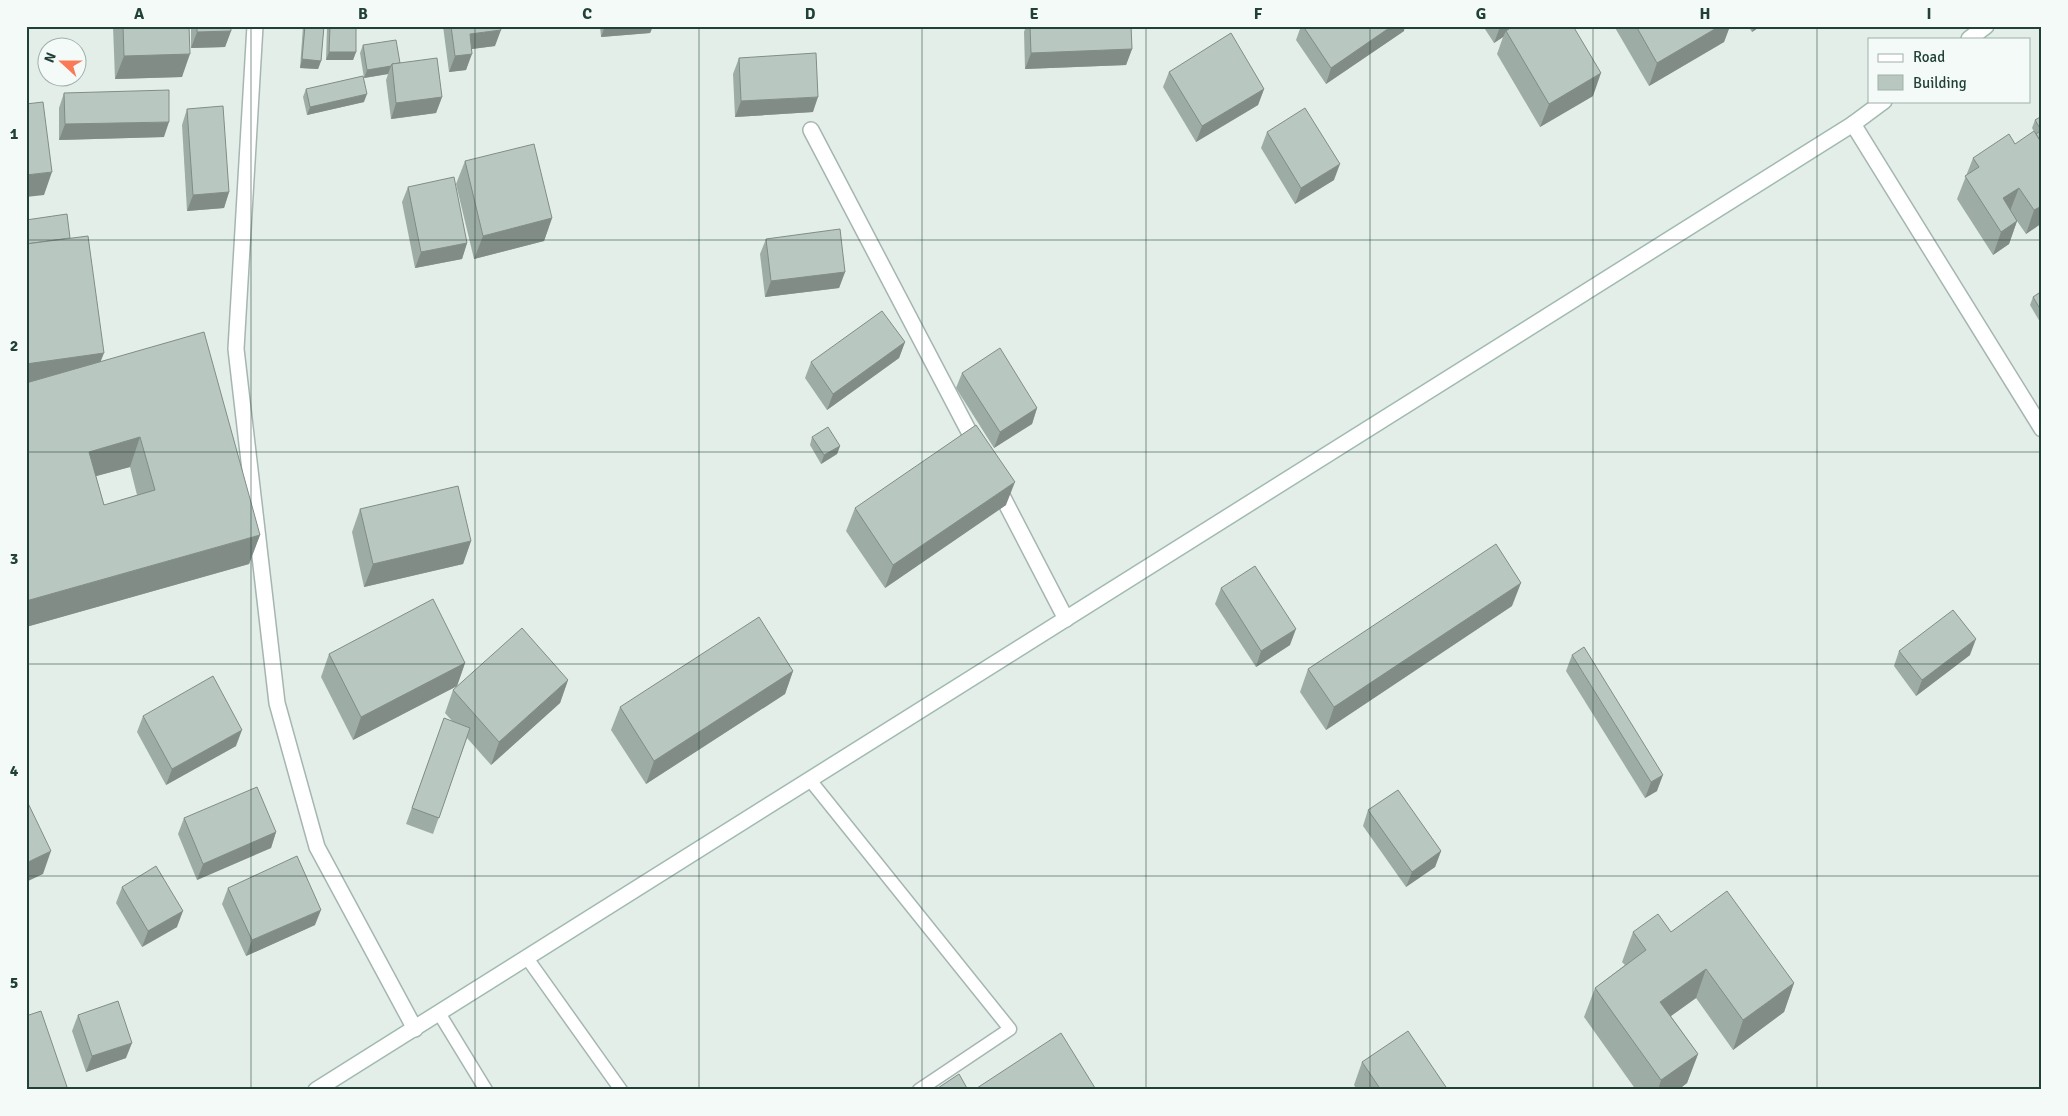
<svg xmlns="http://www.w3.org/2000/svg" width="2068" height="1116" font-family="Signika,sans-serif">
<rect width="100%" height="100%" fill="#e3eee9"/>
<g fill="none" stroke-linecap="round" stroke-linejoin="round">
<!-- service casing -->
<g stroke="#a5b6b0" stroke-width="15">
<g id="service">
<path d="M810,780L1010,1029L919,1090"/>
<path d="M527,958L621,1090"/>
<path d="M439,1013L486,1090"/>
</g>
</g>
<!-- minor casing -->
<g stroke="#a5b6b0" stroke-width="18">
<g id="minor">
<path d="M255,26L236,349L277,703L317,847L415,1029"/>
<path d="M1853,124L2042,429"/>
<path d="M811,130L977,447"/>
<path d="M998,488L1066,619"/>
</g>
</g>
<!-- secondary casing -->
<g stroke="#a1bab0" stroke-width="18">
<g id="secondary">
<path d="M1969,39L1986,26"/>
<path d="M316,1090L1853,124L1884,101"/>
</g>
</g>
<!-- service -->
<use href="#service" stroke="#fff" stroke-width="12"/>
<!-- minor -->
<use href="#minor" stroke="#fff" stroke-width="15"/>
<!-- secondary -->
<use href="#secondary" stroke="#fff" stroke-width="15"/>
</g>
<!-- wall -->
<g fill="#9eaca6" fill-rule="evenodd">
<path d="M113,26H189L182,77L115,79Z"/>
<path d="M191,26H231V31L225,47L191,48Z"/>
<path d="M303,26H324L321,61L318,69L300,68Z"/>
<path d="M327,26H356V52L353,60H326Z"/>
<path d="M443,26H472L495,46L472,49L466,70L449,72Z"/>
<path d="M600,26H653L650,33L601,37Z"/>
<path d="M1026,26H1131L1132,49L1126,65L1025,69L1024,32Z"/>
<path d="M1301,26H1343V27L1404,31L1326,84L1296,40Z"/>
<path d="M1483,26H1573L1593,96L1540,127L1497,54L1503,37L1494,43Z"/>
<path d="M1614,26H1730L1724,42L1649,86Z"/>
<path d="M1748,26H1761L1752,32Z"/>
<path d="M363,45L400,63L442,97L436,113L391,119L386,80L388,74L364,78L360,53Z"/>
<path d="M739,58L813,112L735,117L733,74Z"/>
<path d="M1169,72L1264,89L1258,105L1196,142L1163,87Z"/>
<path d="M306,89L364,102L307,115L303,97Z"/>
<path d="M64,93L164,137L59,140V108Z"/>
<path d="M187,109L229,192L224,208L187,211L182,125Z"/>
<path d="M2042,116V223L2026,234L2017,221L2009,244L1993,255L1957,199L1973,158L2015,144L2036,135L2032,128L2035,120Z"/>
<path d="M1267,132L1334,180L1295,204L1261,148Z"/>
<path d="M465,161L552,218L544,241L474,259L456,184Z"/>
<path d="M408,187L467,243L462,259L415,268L402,202Z"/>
<path d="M26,220L70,238L101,362L260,535L249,564L26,627ZM130,467L137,495L104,505L96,476Z"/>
<path d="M766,239L845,272L839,288L765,297L760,254Z"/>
<path d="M2042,291V321L2040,322L2030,305L2033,297Z"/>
<path d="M905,342L899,358L827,410L805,378L811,362Z"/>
<path d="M962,373L1037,408L1032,424L994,448L956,388Z"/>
<path d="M812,437L840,446L837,454L821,464L810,445Z"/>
<path d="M1006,505L885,588L846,531L855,508Z"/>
<path d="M360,509L471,541L463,564L364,587L352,532Z"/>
<path d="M1221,588L1290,645L1256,667L1215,604Z"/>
<path d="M1512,606L1326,730L1300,692L1308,669Z"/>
<path d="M1899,651L1970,655L1916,696L1894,666Z"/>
<path d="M329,654L465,663L457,686L353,740L321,677Z"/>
<path d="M1572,655L1657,791L1645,798L1566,671Z"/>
<path d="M793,671L785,694L646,784L611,730L620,707Z"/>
<path d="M568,680L560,703L491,765L467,738L433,834L406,824L444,718L453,722L445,713L453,690Z"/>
<path d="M143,716L236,746L166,785L137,732Z"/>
<path d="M1368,810L1441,851L1435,867L1406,887L1363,826Z"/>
<path d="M184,818L276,832L271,848L197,880L178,834Z"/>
<path d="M122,887L177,927L142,947L116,903Z"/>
<path d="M228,888L315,925L246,956L222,904Z"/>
<path d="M1633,932H1671L1794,983L1784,1012L1733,1050L1696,998L1671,1016L1698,1054L1687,1083L1678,1090H1636L1584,1017L1595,988L1625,965L1622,962Z"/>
<path d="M78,1015L126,1058L86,1072L72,1031Z"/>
<path d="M1362,1062L1448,1090H1357L1354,1085Z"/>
</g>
<!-- shaded-wall -->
<g fill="#818c87">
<path d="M605,26H653L650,33L601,37Z"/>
<path d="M1392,26H1405L1404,31L1326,84L1331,68Z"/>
<path d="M1501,26H1520L1506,31L1503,37L1494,43L1500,27Z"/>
<path d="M1720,26H1730L1724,42L1649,86L1657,63Z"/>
<path d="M1754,26H1761L1752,32Z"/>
<path d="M501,30L495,46L464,50L470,34Z"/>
<path d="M231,31L225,47L191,48L197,32Z"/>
<path d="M1132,49L1126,65L1025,69L1031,53Z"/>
<path d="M329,52H356L353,60H326Z"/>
<path d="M190,54L182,77L115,79L124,56Z"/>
<path d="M472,54L466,70L449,72L455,56Z"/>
<path d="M302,59L321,61L318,69L300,68Z"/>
<path d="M391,66L388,74L364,78L367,70Z"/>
<path d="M1601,73L1593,96L1540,127L1549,104Z"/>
<path d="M1264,89L1258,105L1196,142L1202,126Z"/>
<path d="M367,94L364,102L307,115L310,107Z"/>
<path d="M442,97L436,113L391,119L396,103Z"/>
<path d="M818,97L813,112L735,117L741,101Z"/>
<path d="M169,122L164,137L59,140L65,124Z"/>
<path d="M1340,164L1334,180L1295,204L1301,188Z"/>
<path d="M52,172L44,195L26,197V175Z"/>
<path d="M2019,188L2010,211L2003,198Z"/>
<path d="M229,192L224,208L187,211L193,195Z"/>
<path d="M2042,206V223L2026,234L2034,210Z"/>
<path d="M552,218L544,241L474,259L483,236Z"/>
<path d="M2017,221L2009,244L1993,255L2001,232Z"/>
<path d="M467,243L462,259L415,268L421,252Z"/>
<path d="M845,272L839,288L765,297L771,281Z"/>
<path d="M905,342L899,358L827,410L833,394Z"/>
<path d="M104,353L95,376L26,386V364Z"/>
<path d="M1037,408L1032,424L994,448L1000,432Z"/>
<path d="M140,437L130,467L78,481L89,452Z"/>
<path d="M840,446L837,454L821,464L824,455Z"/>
<path d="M1015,482L1006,505L885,588L893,565Z"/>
<path d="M260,535L249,564L26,627V601Z"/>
<path d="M471,541L463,564L364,587L373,564Z"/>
<path d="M1521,583L1512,606L1326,730L1334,707Z"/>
<path d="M1296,629L1290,645L1256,667L1261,651Z"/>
<path d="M1976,639L1970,655L1916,696L1922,680Z"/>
<path d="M465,663L457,686L353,740L361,717Z"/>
<path d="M793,671L785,694L646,784L654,761Z"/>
<path d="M568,680L560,703L491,765L499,742Z"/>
<path d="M242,730L236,746L166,785L172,769Z"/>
<path d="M1663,775L1657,791L1645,798L1651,782Z"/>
<path d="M276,832L271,848L197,880L203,864Z"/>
<path d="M51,851L43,874L26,882V863Z"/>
<path d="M1441,851L1435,867L1406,887L1412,872Z"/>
<path d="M321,910L315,925L246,956L252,940Z"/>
<path d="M183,911L177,927L142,947L148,931Z"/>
<path d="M1706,969L1696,998L1650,1031L1660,1002Z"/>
<path d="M1794,983L1784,1012L1733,1050L1743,1020Z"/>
<path d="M132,1043L126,1058L86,1072L92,1056Z"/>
<path d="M1698,1054L1687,1083L1678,1090H1658L1661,1080Z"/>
</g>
<!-- building -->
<g fill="#b8c8c1" stroke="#818c87" fill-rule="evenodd">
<path d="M123,26H189L190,54L124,56Z"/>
<path d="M197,26H231V31L197,32Z"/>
<path d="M305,26H324L321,61L302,59Z"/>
<path d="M330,26H356V52H329Z"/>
<path d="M451,26H500L501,30L470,34L472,54L455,56Z"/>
<path d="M1030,26H1131L1132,49L1031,53Z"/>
<path d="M1303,26H1343V27L1345,26H1392L1331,68Z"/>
<path d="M1513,26H1573L1601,73L1549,104L1506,31Z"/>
<path d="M1636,26H1720L1657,63Z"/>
<path d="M1231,33L1264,89L1202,126L1169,72Z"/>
<path d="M396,40L400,63L392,64L391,66L367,70L363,45Z"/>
<path d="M816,53L818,97L741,101L739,58Z"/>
<path d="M437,58L442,97L396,103L392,64Z"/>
<path d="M363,76L367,94L310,107L306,89Z"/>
<path d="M169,90V122L65,124L64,93Z"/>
<path d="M43,102L52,172L26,175V104Z"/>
<path d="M223,106L229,192L193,195L187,109Z"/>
<path d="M1305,108L1340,164L1301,188L1267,132Z"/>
<path d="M2042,116V130H2041L2035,120Z"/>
<path d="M2042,130V143L2036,134Z"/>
<path d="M2034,131L2042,144V206L2034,210L2019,188L2003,198L2017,221L2001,232L1965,176L1979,167L1973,158L2009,134L2015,144Z"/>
<path d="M534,144L552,218L483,236L465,161Z"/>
<path d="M454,177L467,243L421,252L408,187Z"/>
<path d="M67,214L70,238L26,244V220Z"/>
<path d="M840,229L845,272L771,281L766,239Z"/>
<path d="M88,236L104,353L26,364V244Z"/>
<path d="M2042,291V312L2033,297Z"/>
<path d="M882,311L905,342L833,394L811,362Z"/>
<path d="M204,332L260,535L26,601V383ZM140,437L155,490L104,505L89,452Z"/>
<path d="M1000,348L1037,408L1000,432L962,373Z"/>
<path d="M976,425L1015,482L893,565L855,508Z"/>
<path d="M828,427L840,446L824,455L812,437Z"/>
<path d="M458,486L471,541L373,564L360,509Z"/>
<path d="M1496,544L1521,583L1334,707L1308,669Z"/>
<path d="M1255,566L1296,629L1261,651L1221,588Z"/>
<path d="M433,599L465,663L361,717L329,654Z"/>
<path d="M1953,610L1976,639L1922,680L1899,651Z"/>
<path d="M759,617L793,671L654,761L620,707Z"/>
<path d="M522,628L568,680L499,742L453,690Z"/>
<path d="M1584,647L1663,775L1651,782L1572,655Z"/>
<path d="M213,676L242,730L172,769L143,716Z"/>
<path d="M444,718L470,728L439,818L412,808Z"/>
<path d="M257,787L276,832L203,864L184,818Z"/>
<path d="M1398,790L1441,851L1412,872L1368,810Z"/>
<path d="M26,799L51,851L26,863Z"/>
<path d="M297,856L321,910L252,940L228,888Z"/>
<path d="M156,866L183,911L148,931L122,887Z"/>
<path d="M1727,891L1794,983L1743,1020L1706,969L1660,1002L1698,1054L1661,1080L1595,988L1646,950L1633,932L1658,914L1671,932Z"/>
<path d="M118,1001L132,1043L92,1056L78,1015Z"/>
<path d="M41,1011L67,1087L59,1090H26V1016Z"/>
<path d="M1408,1031L1448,1090H1381L1362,1062Z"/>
<path d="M1061,1033L1095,1088L1092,1090H974Z"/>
<path d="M959,1074L968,1090H935Z"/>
</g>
<!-- grid -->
<path fill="none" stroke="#214037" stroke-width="1" stroke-opacity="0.55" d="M251,26V1090M475,26V1090M699,26V1090M922,26V1090M1146,26V1090M1370,26V1090M1593,26V1090M1817,26V1090M26,240H2042M26,452H2042M26,664H2042M26,876H2042"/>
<!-- border -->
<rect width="2068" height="1116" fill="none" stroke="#f4faf7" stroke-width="55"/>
<!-- legend -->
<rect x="1868" y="38" width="162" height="65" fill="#f4faf7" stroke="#a0b0aa"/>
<rect x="1878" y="54" width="25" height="8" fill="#ffffff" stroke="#a0b0aa"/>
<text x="1913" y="62" font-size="15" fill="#214037">Road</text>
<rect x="1878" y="75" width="25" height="15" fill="#b8c8c1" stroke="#a0b0aa"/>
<text x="1913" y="88" font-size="15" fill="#214037">Building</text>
<!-- north arrow -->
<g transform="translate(62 62) rotate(291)"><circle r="24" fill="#f4faf7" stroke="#a0b0aa"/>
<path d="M0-4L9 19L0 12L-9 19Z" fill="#f87a56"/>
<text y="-8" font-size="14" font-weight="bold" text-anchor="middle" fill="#214037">N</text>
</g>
<rect x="28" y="28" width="2012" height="1060" fill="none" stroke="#214037" stroke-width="2"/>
<g font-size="16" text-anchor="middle" font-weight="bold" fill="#214037">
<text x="139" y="19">A</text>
<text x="363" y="19">B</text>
<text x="587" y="19">C</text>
<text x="810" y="19">D</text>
<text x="1034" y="19">E</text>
<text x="1258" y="19">F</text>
<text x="1481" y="19">G</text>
<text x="1705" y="19">H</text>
<text x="1929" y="19">I</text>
<text x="14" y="139">1</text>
<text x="14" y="351">2</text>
<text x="14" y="564">3</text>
<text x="14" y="776">4</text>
<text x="14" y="988">5</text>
</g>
</svg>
